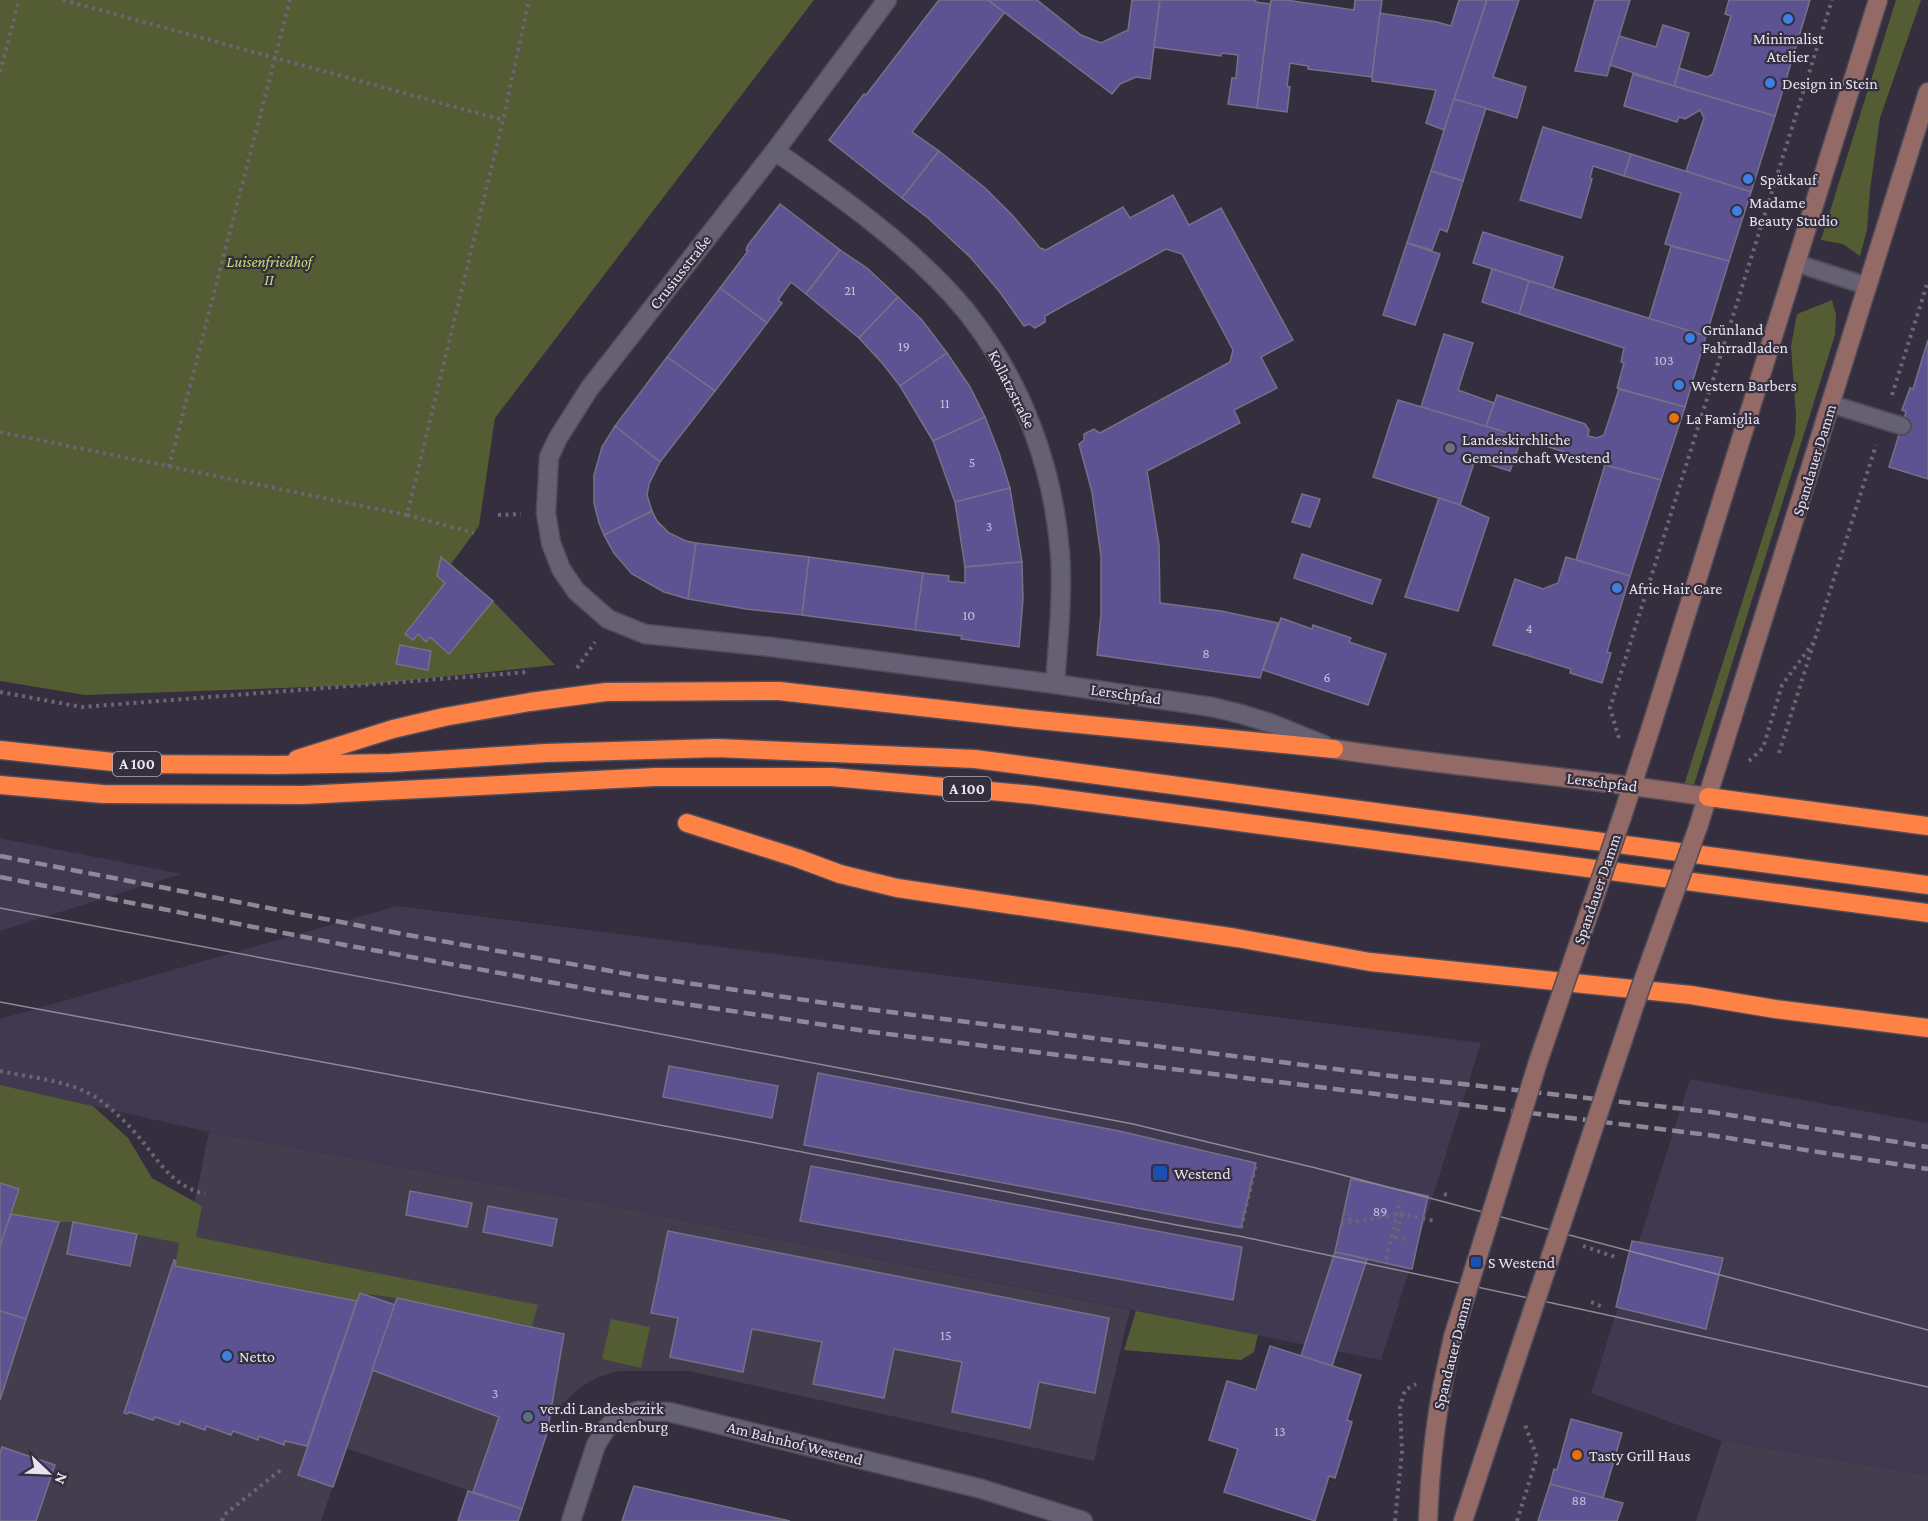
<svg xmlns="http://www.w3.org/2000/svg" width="1928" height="1521" font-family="'Crimson Pro',serif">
<rect width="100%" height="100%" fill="#342e3f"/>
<!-- commercial -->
<g fill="#433d4e">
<path d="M209,1132L603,1204L1130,1310L1094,1461L689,1371H618L598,1377L580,1387L552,1415L547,1433L522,1509L346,1448L321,1521H0V1400L59,1222H73L186,1244Z"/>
<path d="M1722,1441L1928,1475V1521H1696Z"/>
</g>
<!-- built -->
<g fill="#413950">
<path d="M0,838L181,874L0,931Z"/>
<path d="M397,906L1481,1043L1381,1360L603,1204L209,1132L0,1085V1019Z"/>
<path d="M1690,1079L1928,1123V1475L1722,1441L1591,1393Z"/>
</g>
<!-- green -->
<g fill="#545c33">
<path d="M0,0H814L495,418L479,526L451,564L496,604L555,665L365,685L85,695L0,681Z"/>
<path d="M1896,0H1921L1880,118L1870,190L1867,230L1860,256L1843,244L1821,240Z"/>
<path d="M1832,300L1836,315L1835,335L1693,788L1684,785L1795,435L1796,416L1791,346L1797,314Z"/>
<path d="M0,1085L93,1106L128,1138L152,1178L202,1206L196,1237L538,1305L532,1326L397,1298L360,1293L357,1301L175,1266L179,1243L73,1222H59L11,1214L19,1189L0,1183Z"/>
<path d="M1136,1311L1258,1335L1254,1352L1241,1360L1124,1350Z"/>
<path d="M611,1319L650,1327L641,1368L602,1359Z"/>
</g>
<!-- building -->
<g fill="#5d5292" stroke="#747286" stroke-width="1.5">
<path d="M939,0H988L1005,12L912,132L939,151L902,198L829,140L864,94L866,95Z"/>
<path d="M988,0H1037L1081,35L1101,43L1128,30L1132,0H1160L1150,79L1136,77L1120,84L1112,94Z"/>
<path d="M1160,0H1256L1255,2L1270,4L1257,108L1228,104L1232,78H1236L1238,55L1222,53L1221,56L1154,47Z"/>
<path d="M1271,0H1286L1354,10L1355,0H1382L1372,77L1308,69V66L1290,63L1287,86L1290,87L1287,112L1257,108Z"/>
<path d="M1459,0H1487L1444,130L1426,123L1436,90L1372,81V77L1380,13L1437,22L1451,26Z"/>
<path d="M1487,0H1519L1493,77L1526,87L1517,118L1454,99Z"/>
<path d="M1595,0H1630L1607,76L1575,71Z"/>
<path d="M1729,0H1810L1775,116L1674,86L1679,68L1707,77L1713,74L1731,16L1725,14Z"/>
<path d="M1663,25L1689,33L1674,86L1610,65L1619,36L1656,47Z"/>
<path d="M1633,74L1775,116L1751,192L1686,171L1704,118L1700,110L1685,119L1679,117L1677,122L1624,106Z"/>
<path d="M1454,99L1486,108L1463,181L1431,171Z"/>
<path d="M1543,127L1631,154L1624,176L1593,166L1590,178L1592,179L1581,218L1520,200Z"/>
<path d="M939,151L985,188L1013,216L1040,248L1046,250L1123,207L1130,218L1173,195L1189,225L1221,208L1293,340L1261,357L1277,388L1234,410L1240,423L1147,471L1159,545L1160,603L1221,611L1278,623L1260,678L1097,655L1101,614V556L1092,492L1079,444L1084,440V434L1094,429L1100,433L1230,362L1233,350L1182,254L1166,249L1045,316V322L1035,328L1029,324L1024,326L999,291L971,258L928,218L902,198Z"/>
<path d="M1631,154L1751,192L1729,261L1665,244L1681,193L1624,176Z"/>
<path d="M1431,171L1463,181L1447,232L1440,229L1432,250L1407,243Z"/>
<path d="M780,204L840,250L806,294L791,282L778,300L782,303L767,323L720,288L748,251L746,250L748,245Z"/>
<path d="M1483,232L1563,257L1553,288L1473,263Z"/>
<path d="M1407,243L1440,254L1415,325L1383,315Z"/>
<path d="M1671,246L1729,261L1706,336L1649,319Z"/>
<path d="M840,250L867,268L898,297L859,338L806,294Z"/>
<path d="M1492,269L1529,281L1519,314L1482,302Z"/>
<path d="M1529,281L1706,336L1685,407L1617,388L1624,363L1621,362L1624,348L1519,314Z"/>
<path d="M720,288L767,323L715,391L667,357Z"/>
<path d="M898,297L922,320L947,353L900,386L883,364L859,338Z"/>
<path d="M1444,334L1473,343L1458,390L1494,403L1486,427L1421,407Z"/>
<path d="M1928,340V479L1889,467L1906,412L1902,410L1910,388L1913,389Z"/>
<path d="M947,353L970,387L985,417L933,441L900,386Z"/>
<path d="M667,357L715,391L660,462L615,426Z"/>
<path d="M1619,389L1685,407L1661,480L1605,465L1486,427L1497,395L1585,424L1589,430L1588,436L1597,438L1604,435Z"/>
<path d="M1398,400L1522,437L1510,471L1475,460L1460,505L1373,477Z"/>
<path d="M985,417L999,453L1010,488L955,502L933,441Z"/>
<path d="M615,426L660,462L649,484L647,495L652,511L604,535L599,523L594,503V475L602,447Z"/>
<path d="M1605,465L1661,480L1630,576L1576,560Z"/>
<path d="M1010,488L1022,562L965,567L955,502Z"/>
<path d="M1302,494L1320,499L1310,527L1292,522Z"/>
<path d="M1439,498L1460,505L1489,518L1458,611L1405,597Z"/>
<path d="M652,511L657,521L669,533L686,541L696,543L688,599L664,592L632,574L614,553L604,535Z"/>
<path d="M696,543L809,557L802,615L746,609L688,599Z"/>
<path d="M1302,554L1381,580L1372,604L1294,578Z"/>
<path d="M441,557L493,601L449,654L430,637L426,642L418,634L413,640L405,634L445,583L437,576Z"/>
<path d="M809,557L923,573L915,630L802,615Z"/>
<path d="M1566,557L1630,576L1607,652L1611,653L1602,683L1570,673L1571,669L1493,645L1515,579L1543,589L1558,583Z"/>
<path d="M1022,562L1023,599L1019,647L961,639L962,636L915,630L923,573L949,576L948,581L965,583V567Z"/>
<path d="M1281,618L1312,629L1313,625L1351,638L1349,642L1386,654L1368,705L1263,670Z"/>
<path d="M400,645L431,651L428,670L396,664Z"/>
<path d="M669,1066L778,1086L772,1118L663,1097Z"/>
<path d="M818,1073L1119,1131L1256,1163L1241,1228L804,1145Z"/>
<path d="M811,1166L1242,1247L1233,1300L800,1221Z"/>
<path d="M1351,1179L1428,1196L1412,1269L1335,1252Z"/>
<path d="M0,1183L19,1189L0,1246Z"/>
<path d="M410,1191L472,1203L467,1227L406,1215Z"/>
<path d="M488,1206L557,1219L552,1246L483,1232Z"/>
<path d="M11,1214L59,1222L26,1319L0,1311V1246Z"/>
<path d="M73,1222L137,1234L130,1266L67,1254Z"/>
<path d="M668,1231L1109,1318L1095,1393L1039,1382L1030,1428L952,1412L962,1362L894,1349L884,1398L813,1384L822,1342L752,1329L743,1372L670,1357L678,1318L651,1313Z"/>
<path d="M1632,1241L1723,1258L1706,1329L1616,1307Z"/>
<path d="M1335,1252L1367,1259L1332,1366L1301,1356Z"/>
<path d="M174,1260L176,1261L175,1266L357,1301L307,1446L285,1441L284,1445L259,1436L258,1440L233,1431L231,1435L206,1426L205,1430L180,1421L179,1425L155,1417L153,1420L129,1412L128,1414L124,1413Z"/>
<path d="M360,1293L395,1305L333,1487L298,1475Z"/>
<path d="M397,1298L564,1334L547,1433L522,1509L473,1492L499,1417L372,1370Z"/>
<path d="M0,1311L26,1319L0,1400Z"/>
<path d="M1270,1346L1361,1375L1347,1420L1352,1422L1335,1478L1329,1476L1315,1521L1224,1492L1238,1449L1209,1440L1227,1381L1256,1390Z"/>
<path d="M1571,1419L1622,1433L1603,1498L1550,1484L1554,1469L1557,1470Z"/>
<path d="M2,1447L55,1465L36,1521H0V1453Z"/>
<path d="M1550,1484L1623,1503L1617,1521H1538Z"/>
<path d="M634,1486L790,1521H622Z"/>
<path d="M468,1491L522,1509L518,1521H458Z"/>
</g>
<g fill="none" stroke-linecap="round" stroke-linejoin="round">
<!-- lane casing -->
<g stroke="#504c5a" stroke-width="20">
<g id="lane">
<path d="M1796,263L1867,286"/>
<path d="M1831,404L1902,426"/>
</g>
</g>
<!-- street casing -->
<g stroke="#504c5a" stroke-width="21">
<g id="street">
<path d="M887,0L775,151L589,389L558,438L549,457L546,513L551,543L561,569L576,591L608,619L645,634L771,647L1055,684L1212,707L1241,714L1270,723L1324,745"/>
<path d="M775,151C841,197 915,249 966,311C1021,380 1053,465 1060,553C1063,597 1058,640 1055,684"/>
<path d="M571,1521L596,1445L605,1430L616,1419L638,1411L669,1412L982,1489L1083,1521"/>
</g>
</g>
<!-- secondary casing -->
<g stroke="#504c5a" stroke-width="21">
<g id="secondary">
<path d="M1334,749C1458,768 1584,777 1708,797"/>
<path d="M1622,817L1653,721L1878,0"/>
<path d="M1698,827L1928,92"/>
<path d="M1428,1521C1430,1469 1435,1419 1446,1369"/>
<path d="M1463,1521L1509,1381"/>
</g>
</g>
<!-- highway casing -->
<g stroke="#504c5a" stroke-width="21">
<g id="highway">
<path d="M0,750L132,764L275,765L391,763L545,753L717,748L975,759L1928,885"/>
<path d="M297,759L393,729L444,717L530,702L606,692L779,691L1028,719L1334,749"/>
<path d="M0,785L103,794L303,795L655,777H832L1034,795L1928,913"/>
<path d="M1708,797L1928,826"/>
<path d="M687,823L797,858L840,874L897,888L1237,938L1370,962L1691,995L1775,1009L1928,1028"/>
</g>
</g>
<!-- path -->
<g stroke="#6b6575" stroke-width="4" stroke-dasharray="3 4.5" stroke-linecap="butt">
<path d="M63,0L503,120"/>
<path d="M0,72L19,0"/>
<path d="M1892,395L1928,281"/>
<path d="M0,432L407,515L503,120L529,0"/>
<path d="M169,467L290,0"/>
<path d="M407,515L474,533"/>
<path d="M498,515L521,514"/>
<path d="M577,668L595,642"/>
<path d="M0,692L82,707L529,672"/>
<path d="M1619,738L1610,708L1832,0"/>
<path d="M1779,753L1876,445"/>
<path d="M1749,761L1763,748L1782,685L1813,643"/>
<path d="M0,1071C32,1078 69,1080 97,1098C113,1109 131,1127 143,1142C161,1165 175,1187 205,1194"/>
<path d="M1444,1194L1451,1196"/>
<path d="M1343,1213L1352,1221"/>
<path d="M1402,1214L1396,1237L1408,1240"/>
<path d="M1341,1224L1402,1214L1435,1221"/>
<path d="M1241,1228L1256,1164"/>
<path d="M1583,1246L1615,1257"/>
<path d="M1386,1259L1400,1200"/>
<path d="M1591,1302L1603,1307"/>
<path d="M222,1521L224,1515L282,1469"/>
<path d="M1395,1521L1402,1451L1400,1407L1405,1390L1416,1384"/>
<path d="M1517,1521L1537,1457L1524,1422"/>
</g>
<!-- lane -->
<use href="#lane" stroke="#656073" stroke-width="16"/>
<!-- street -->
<use href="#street" stroke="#656073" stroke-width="18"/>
<!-- secondary -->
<use href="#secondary" stroke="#936a66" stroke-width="18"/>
<!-- highway -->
<use href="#highway" stroke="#fe8146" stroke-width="18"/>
<!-- tram -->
<g stroke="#8e8997" stroke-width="1.5">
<path d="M0,908L1133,1124L1316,1168L1928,1330"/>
<path d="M0,1002L751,1142L1182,1226L1239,1236L1603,1314L1928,1387"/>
</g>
<!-- rail -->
<g stroke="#8e8997" stroke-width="4.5" stroke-dasharray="12 6" stroke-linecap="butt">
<path d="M0,856L408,935L639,976L874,1010L1382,1075L1711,1112L1928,1147"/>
<path d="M0,877L345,945L605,992L872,1032L1709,1135L1928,1169"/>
</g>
<!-- secondary-bridge casing -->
<g stroke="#504c5a" stroke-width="21" stroke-linecap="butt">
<g id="secondary-bridge">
<path d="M1446,1369L1453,1337L1538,1062L1622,817"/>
<path d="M1509,1381L1640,989L1698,827"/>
</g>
</g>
<!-- secondary-bridge -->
<use href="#secondary-bridge" stroke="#936a66" stroke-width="18"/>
</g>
<!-- markers -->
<g fill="#3f7fe0" stroke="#342e3f" stroke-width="2">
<circle cx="1788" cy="19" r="6"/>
<circle cx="1770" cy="83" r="6"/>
<circle cx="1748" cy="179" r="6"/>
<circle cx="1737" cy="211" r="6"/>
<circle cx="1690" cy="338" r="6"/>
<circle cx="1679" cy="385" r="6"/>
<circle cx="1617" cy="588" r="6"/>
<circle cx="227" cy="1356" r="6"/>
</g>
<g fill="#e8710a" stroke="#342e3f" stroke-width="2">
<circle cx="1674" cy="418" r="6"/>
<circle cx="1577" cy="1455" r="6"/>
</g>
<circle fill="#6b7280" stroke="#342e3f" stroke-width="2" cx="1450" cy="448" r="6"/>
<g fill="#1a4fb4" stroke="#342e3f" stroke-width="2">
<rect x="1152" y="1165" width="16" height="16" rx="3"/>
<rect x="1470" y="1256" width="12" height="12" rx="3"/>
</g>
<circle fill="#5c6f8a" stroke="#342e3f" stroke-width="2" cx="528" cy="1417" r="6"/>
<g text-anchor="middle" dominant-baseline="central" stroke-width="4.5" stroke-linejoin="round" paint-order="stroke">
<!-- number labels -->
<g font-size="14" fill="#c5c0d8">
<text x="850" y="290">21</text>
<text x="904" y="346">19</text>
<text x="1664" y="360">103</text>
<text x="945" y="403">11</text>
<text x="972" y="462">5</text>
<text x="989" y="526">3</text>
<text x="969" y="615">10</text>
<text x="1529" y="628">4</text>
<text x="1206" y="653">8</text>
<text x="1327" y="677">6</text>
<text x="1380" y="1211">89</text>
<text x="946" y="1335">15</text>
<text x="495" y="1393">3</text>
<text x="1280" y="1431">13</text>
<text x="1579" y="1500">88</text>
</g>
<!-- shield labels -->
<g fill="#342e3f" stroke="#b2adba" stroke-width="1.5">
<rect x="113" y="752" width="48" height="24" rx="4.5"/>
<rect x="943" y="777" width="48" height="24" rx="4.5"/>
</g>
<g font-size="15" font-weight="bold" fill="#e8e4ef">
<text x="137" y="764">A 100</text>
<text x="967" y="789">A 100</text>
</g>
<!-- poi labels -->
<g font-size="16" fill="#e8e4ef" stroke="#342e3f" text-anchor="start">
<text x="1788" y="38" text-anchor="middle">Minimalist<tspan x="1788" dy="18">Atelier</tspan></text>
<text x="1782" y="83">Design in Stein</text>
<text x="1760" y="179">Spätkauf</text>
<text x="1749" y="202">Madame<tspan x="1749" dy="18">Beauty Studio</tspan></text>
<text x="1702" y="329">Grünland<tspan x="1702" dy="18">Fahrradladen</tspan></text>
<text x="1691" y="385">Western Barbers</text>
<text x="1686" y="418">La Famiglia</text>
<text x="1462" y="439">Landeskirchliche<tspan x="1462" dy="18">Gemeinschaft Westend</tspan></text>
<text x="1629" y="588">Afric Hair Care</text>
<text x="1174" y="1173">Westend</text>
<text x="1488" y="1262">S Westend</text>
<text x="239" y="1356">Netto</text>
<text x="540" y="1408">ver.di Landesbezirk<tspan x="540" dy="18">Berlin-Brandenburg</tspan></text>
<text x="1589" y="1455">Tasty Grill Haus</text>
</g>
<!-- park labels -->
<g font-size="16" font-style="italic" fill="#cadd75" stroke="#342e3f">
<text x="269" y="261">Luisenfriedhof<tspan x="269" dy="18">II</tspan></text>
</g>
<!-- street labels -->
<g font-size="16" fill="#e8e4ef" stroke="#342e3f">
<text transform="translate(680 272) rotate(-52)">Crusiusstraße</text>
<text transform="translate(1012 389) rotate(63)">Kollatzstraße</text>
<text transform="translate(1814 460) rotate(-73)">Spandauer Damm</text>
<text transform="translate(1126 694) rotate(8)">Lerschpfad</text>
<text transform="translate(1602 782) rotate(7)">Lerschpfad</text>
<text transform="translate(1597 889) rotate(-71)">Spandauer Damm</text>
<text transform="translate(1452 1353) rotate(-76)">Spandauer Damm</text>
<text transform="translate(795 1443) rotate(14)">Am Bahnhof Westend</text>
</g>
</g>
<!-- north arrow -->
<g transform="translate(48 1473) rotate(113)" stroke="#342e3f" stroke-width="4.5" paint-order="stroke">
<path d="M0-4.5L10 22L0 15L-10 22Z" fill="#e8e4ef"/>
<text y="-9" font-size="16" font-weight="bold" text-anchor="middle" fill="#e8e4ef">N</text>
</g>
</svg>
